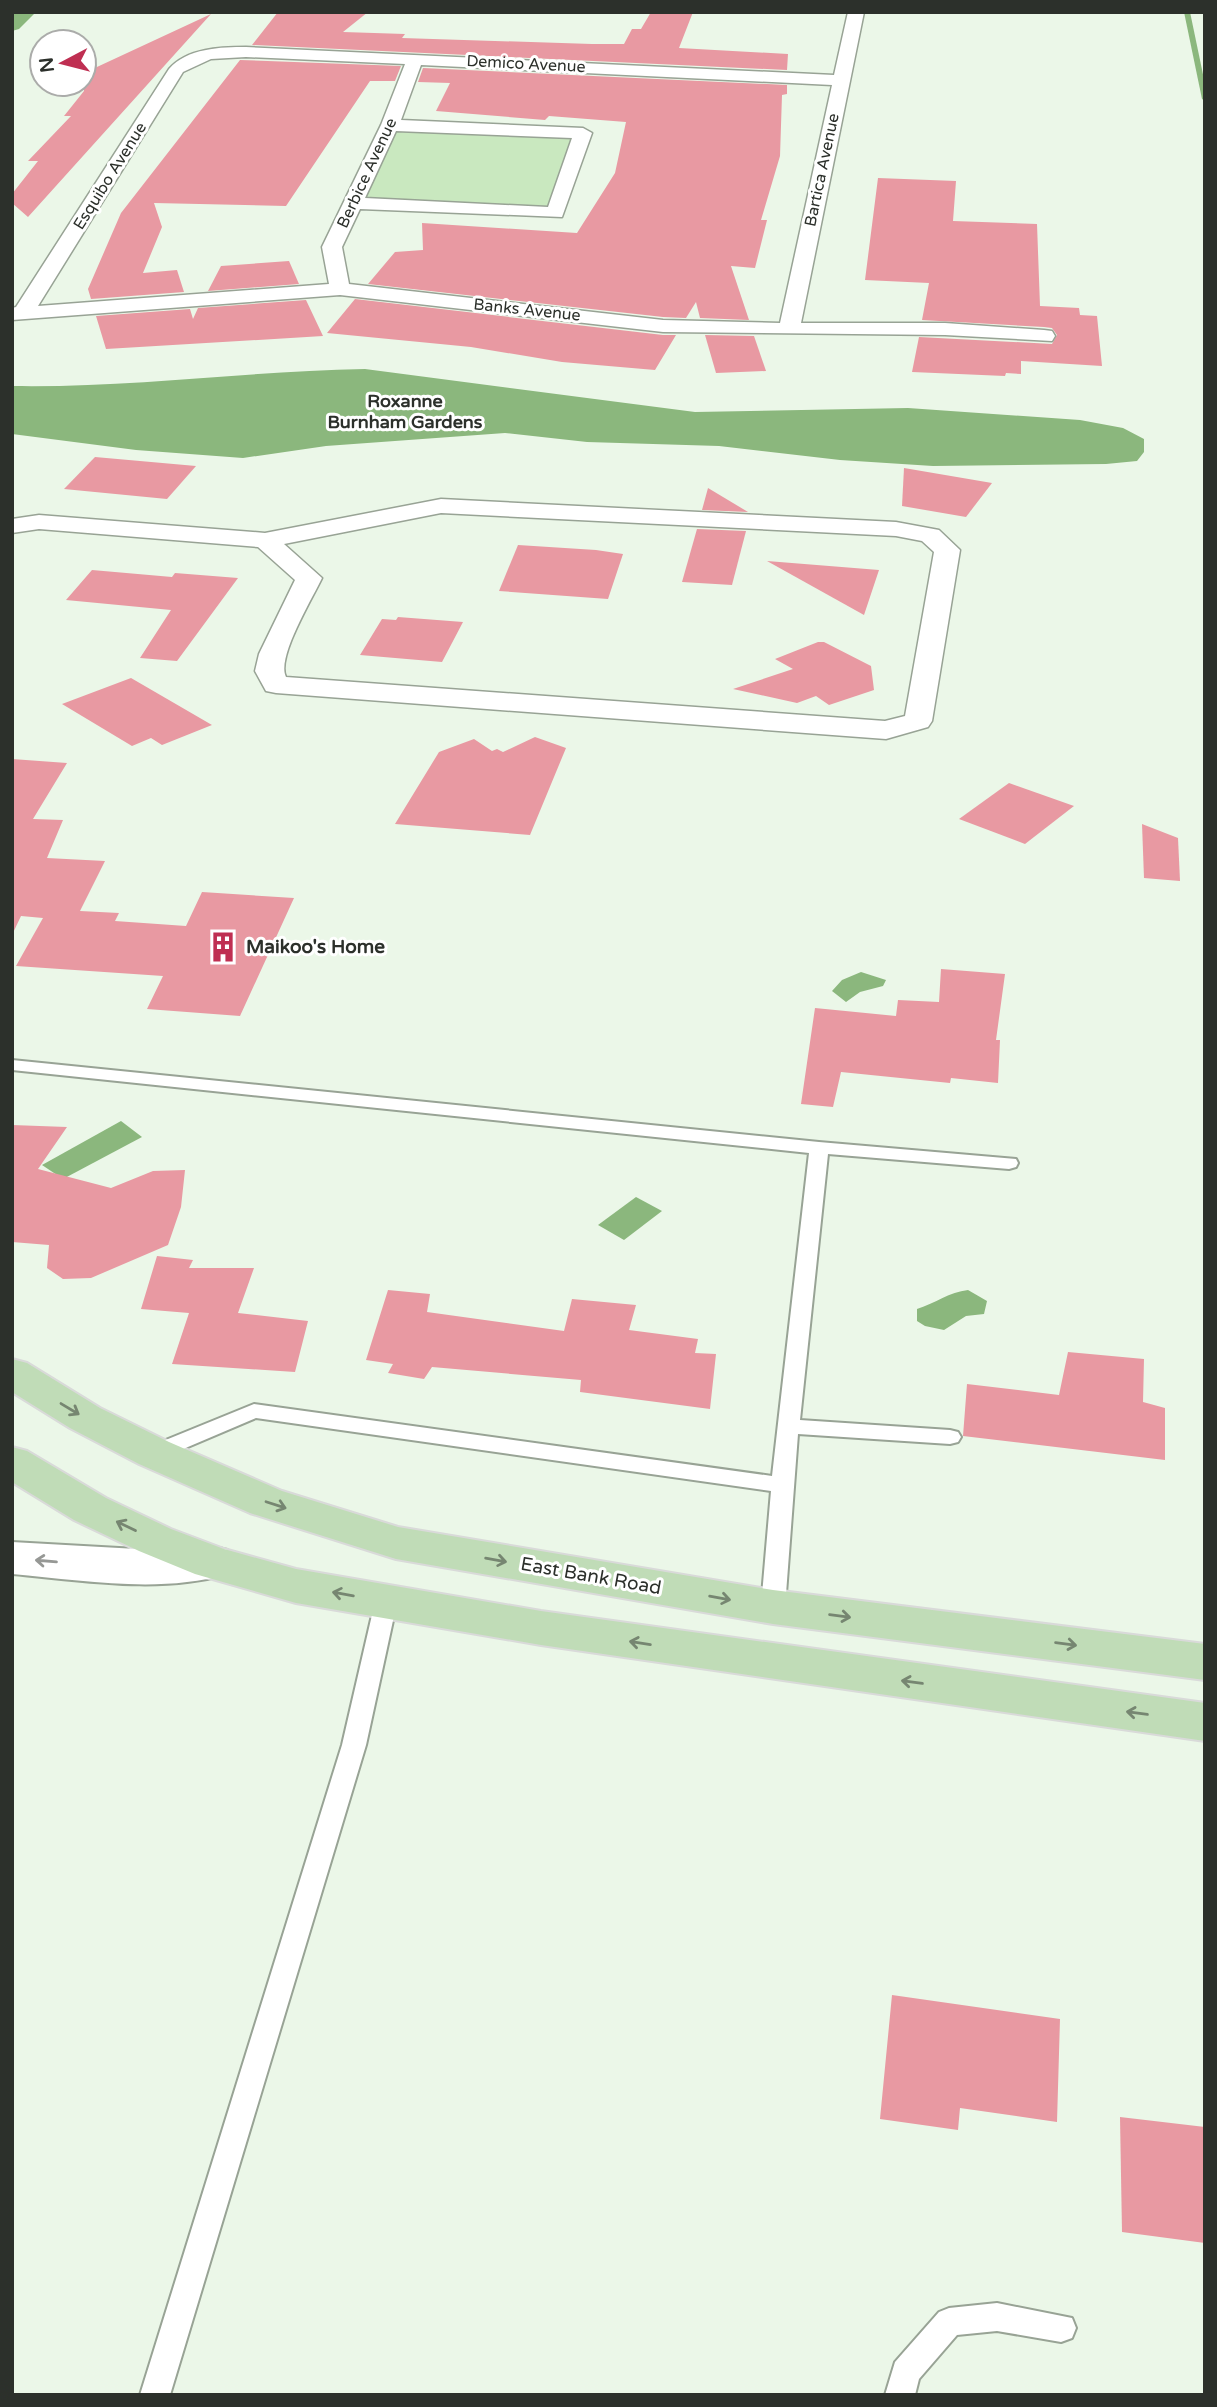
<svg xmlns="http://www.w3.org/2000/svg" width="1217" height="2407" font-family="'Varela Round',sans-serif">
<rect width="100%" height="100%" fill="#ebf7e8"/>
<!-- green -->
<path fill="#c9e8bf" d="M390,125L583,133L555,213L354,203Z"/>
<!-- water -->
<g fill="#8bb77d">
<path d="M365,369L695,412L908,408L1080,420L1123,428L1144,439V452L1137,461L1106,464L933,466L840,460L719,446L587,442L505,433L326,446L243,458L136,450L12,434V386C130,388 247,371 365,369Z"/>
<path d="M861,972L886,980L883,986L860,992L846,1002L832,991L842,980Z"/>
<path d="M121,1121L142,1137L63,1179L42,1165Z"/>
<path d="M636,1197L662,1211L624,1240L598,1225Z"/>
<path d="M968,1290L987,1301L984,1314L966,1316L944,1330L925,1326L917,1321V1309C936,1303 949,1292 968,1290Z"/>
</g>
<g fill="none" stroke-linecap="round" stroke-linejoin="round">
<!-- stream -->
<path fill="#8bb77d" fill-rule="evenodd" d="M1184,12H1190L1205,84V101L1202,99Z"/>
<!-- canal -->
<path fill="#8bb77d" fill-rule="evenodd" d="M15,12H36L19,29L12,31V15Z"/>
</g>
<!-- building -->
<g fill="#e899a2">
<path d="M278,12H368L343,32L405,34L402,38L592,44H624L632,29H641L651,12H693L679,48L788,54L787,70L252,45Z"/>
<path d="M211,14L28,217L12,203V194L38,161H28L71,116H64L84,91V73Z"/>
<path d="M240,60L401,66L395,81H370L286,206L154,203L162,227L143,273L177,270L184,292L91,299L88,289L121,213Z"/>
<path d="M423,68L787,85V94L782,95L780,156L761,220H767L755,268L731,266L749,320L700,318L696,302L686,318L663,317L368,284L395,252L423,250L422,223L577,233L615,173L626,122L549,116L545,120L436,111L450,83L418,82Z"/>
<path d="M878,178L956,181L953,221L1037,224L1040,306L1079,308L1080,315L1097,316L1102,366L1021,361V374L1006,373L1005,376L912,372L919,337L1052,344L1057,335L1052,328L1044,327L922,320L929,283L865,280Z"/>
<path d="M289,261L299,284L208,291L221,266Z"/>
<path d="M355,299L663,335H676L655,370L562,362L471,347L327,333Z"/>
<path d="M306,300L323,336L106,349L96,316L190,309L193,319L198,308Z"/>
<path d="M705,335L754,336L766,371L716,373Z"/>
<path d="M95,457L196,466L167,499L64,489Z"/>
<path d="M904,468L992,483L966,517L902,506Z"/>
<path d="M708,488L748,512L702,510Z"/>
<path d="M697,529L746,531L732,585L682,582Z"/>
<path d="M518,545L596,550L623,554L608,599L499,591Z"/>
<path d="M767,561L879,570L864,615Z"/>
<path d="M92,570L172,577L175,573L238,578L177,661L140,658L171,610L66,600Z"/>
<path d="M398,617L463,622L442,662L360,655L382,619L396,620Z"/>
<path d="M818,642H824L871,666L874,690L829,705L816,696L797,703L733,689L793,669L775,659Z"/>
<path d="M131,678L212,725L162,745L151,738L132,746L62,704Z"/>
<path d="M535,737L566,748L530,835L395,824L439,752L474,739L492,751L497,749L503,752Z"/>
<path d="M12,759L67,763L33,819L63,820L47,858L105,861L80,911L119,913L115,921L186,926L202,892L294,898L240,1016L147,1009L163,976L16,966L43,918L21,916L12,935Z"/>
<path d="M1009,783L1074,806L1025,844L959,819Z"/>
<path d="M1142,824L1178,838L1180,881L1144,878Z"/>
<path d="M941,969L1005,974L996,1040H1000L998,1083L951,1078L950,1083L841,1072L833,1107L801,1104L815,1008L896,1016L898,1000L939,1002Z"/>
<path d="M12,1125L67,1127L38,1169L111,1188L153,1171L185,1170L181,1207L168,1245L91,1278L63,1279L47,1268L49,1245L12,1242Z"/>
<path d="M157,1256L193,1260L189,1268H254L238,1313L308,1321L295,1372L172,1364L189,1313L141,1309Z"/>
<path d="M388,1290L430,1294L427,1312L564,1331L572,1299L636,1305L629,1330L698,1339L695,1353L716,1354L710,1409L580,1392L581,1380L432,1367L424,1379L388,1373L393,1364L366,1360Z"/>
<path d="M1068,1352L1144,1359L1143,1402L1165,1408V1460L963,1436L967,1384L1059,1395Z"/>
<path d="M892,1995L1060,2019L1057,2122L960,2108L958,2130L880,2119Z"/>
<path d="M1120,2117L1205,2127V2243L1122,2232Z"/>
</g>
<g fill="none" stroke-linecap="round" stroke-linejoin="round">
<!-- service casing -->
<g stroke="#98a395" stroke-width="4">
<g id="service">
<path d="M12,1060L819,1142L1016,1159L1018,1163L1016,1167L1009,1169L828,1154L800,1420L950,1430L958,1432L961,1437L958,1442L950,1444L798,1434L785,1607L781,1613L773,1615L765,1613L761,1607L771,1491L256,1418L162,1458H146L143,1453L146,1448L254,1404L772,1476L809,1153L12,1070Z"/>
<path d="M386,1594L394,1596L397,1602L366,1745L170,2395H140L342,1745L375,1602L378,1596Z"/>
<path d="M997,2303L1072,2318L1076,2328L1072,2338L1061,2342L997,2331L957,2335L919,2379L915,2395H885L895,2362L939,2312L949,2308Z"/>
</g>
</g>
<!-- minor casing -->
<g stroke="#98a395" stroke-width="3">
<g id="minor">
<path d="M848,12H864L801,323H945L1044,330L1052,331L1055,336L1052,341L945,335L663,332L340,295L12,320V308L16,307L169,69C187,48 221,47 246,47L834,75ZM246,57L405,64L381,125L322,247L329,284L38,306L183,72L211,59ZM421,65L832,85L780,323L663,320L349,284L342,247L360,209L562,217L592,133L583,128L401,120ZM396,131L572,138L548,207L365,198Z"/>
<path d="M441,499L896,522L939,530L960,550L932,721L928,727L886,739L276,693L266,691L255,671L259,654L295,580L258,547L39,529L12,533V519L39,515L265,533ZM441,513L896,536L922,541L934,552L905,716L885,721L286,677C276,658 312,599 322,578L284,544Z"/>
</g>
</g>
<!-- secondary casing -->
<g stroke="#98a395" stroke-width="4">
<path id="secondary" d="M12,1542L137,1549L211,1546L227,1550L234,1562L227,1574C160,1594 81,1580 12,1574Z"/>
</g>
<!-- primary casing -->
<g stroke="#d9dad9" stroke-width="4">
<g id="primary">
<path d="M12,1359L27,1363L100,1408L169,1442L282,1491L398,1527L773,1590L1205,1644V1680L773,1624L396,1559L250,1513L139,1464L70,1428L12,1392Z"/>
<path d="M12,1447L27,1451L106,1498L171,1529L224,1549L296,1569L541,1611L1205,1703V1741L541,1645L296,1603L195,1574L139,1551L74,1520L12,1482Z"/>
</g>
</g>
<!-- service -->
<use href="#service" fill="#fff" fill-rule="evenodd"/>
<!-- minor -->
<use href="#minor" fill="#fff" fill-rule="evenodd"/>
<!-- secondary -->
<use href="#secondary" fill="#fff" fill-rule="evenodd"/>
<!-- primary -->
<use href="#primary" fill="#c0dcb7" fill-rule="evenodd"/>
</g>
<!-- one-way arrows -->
<defs><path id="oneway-shaft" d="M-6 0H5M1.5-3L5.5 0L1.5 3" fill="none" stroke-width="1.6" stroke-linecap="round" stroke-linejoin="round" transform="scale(1.75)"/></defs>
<g stroke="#768671">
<use href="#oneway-shaft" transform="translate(70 1409) rotate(31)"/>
<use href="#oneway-shaft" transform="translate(276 1505) rotate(18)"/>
<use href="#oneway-shaft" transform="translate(126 1526) rotate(-154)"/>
<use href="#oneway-shaft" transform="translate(496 1560) rotate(10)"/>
<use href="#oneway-shaft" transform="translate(343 1594) rotate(-170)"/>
<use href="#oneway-shaft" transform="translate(720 1598) rotate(10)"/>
<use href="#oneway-shaft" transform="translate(840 1616) rotate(7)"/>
<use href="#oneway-shaft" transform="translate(640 1643) rotate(-171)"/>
<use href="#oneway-shaft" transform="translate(1066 1644) rotate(7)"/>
<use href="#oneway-shaft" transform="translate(912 1682) rotate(-172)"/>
<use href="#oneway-shaft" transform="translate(1137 1713) rotate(-172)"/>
</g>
<use stroke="#969895" href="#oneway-shaft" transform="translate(46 1561) rotate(-175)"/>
<!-- icons -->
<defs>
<g id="building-bare" transform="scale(2.415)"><path d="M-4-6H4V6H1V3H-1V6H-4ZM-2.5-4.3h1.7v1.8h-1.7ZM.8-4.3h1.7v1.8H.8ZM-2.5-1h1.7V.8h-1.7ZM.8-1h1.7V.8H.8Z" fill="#bf2f52" stroke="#fff" stroke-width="2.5" paint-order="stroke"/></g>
</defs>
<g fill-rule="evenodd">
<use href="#building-bare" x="223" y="947"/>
</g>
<g text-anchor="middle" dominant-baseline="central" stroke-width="6" stroke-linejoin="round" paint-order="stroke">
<!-- far-street labels -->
<g font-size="16" fill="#2c302b" stroke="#fff">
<text transform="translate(526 64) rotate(3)">Demico Avenue</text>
<text transform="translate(822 170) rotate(-78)">Bartica Avenue</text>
<text transform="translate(367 173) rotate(-65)">Berbice Avenue</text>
<text transform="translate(110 176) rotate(-58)">Esquibo Avenue</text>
<text transform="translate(527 310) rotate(6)">Banks Avenue</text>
</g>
<!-- far-neighbourhood labels -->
<g font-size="18" font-weight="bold" fill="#2c302b" stroke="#fff">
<text x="405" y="401">Roxanne<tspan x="405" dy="21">Burnham Gardens</tspan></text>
</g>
<!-- poi labels -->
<g font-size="19" font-weight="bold" fill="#2c302b" stroke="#fff" text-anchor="start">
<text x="246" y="947">Maikoo's Home</text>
</g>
<!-- street labels -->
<g font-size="19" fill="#2c302b" stroke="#fff">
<text transform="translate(591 1576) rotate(10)">East Bank Road</text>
</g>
</g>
<!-- border -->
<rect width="1217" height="2407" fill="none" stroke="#2c302b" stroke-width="28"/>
<!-- north arrow -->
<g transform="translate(63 63) rotate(263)"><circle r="33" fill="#ffffff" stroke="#abacaa" stroke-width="2"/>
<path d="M0-5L12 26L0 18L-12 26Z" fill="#bf2f52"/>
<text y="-10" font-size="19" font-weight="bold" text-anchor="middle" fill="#2c302b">N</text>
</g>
</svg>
